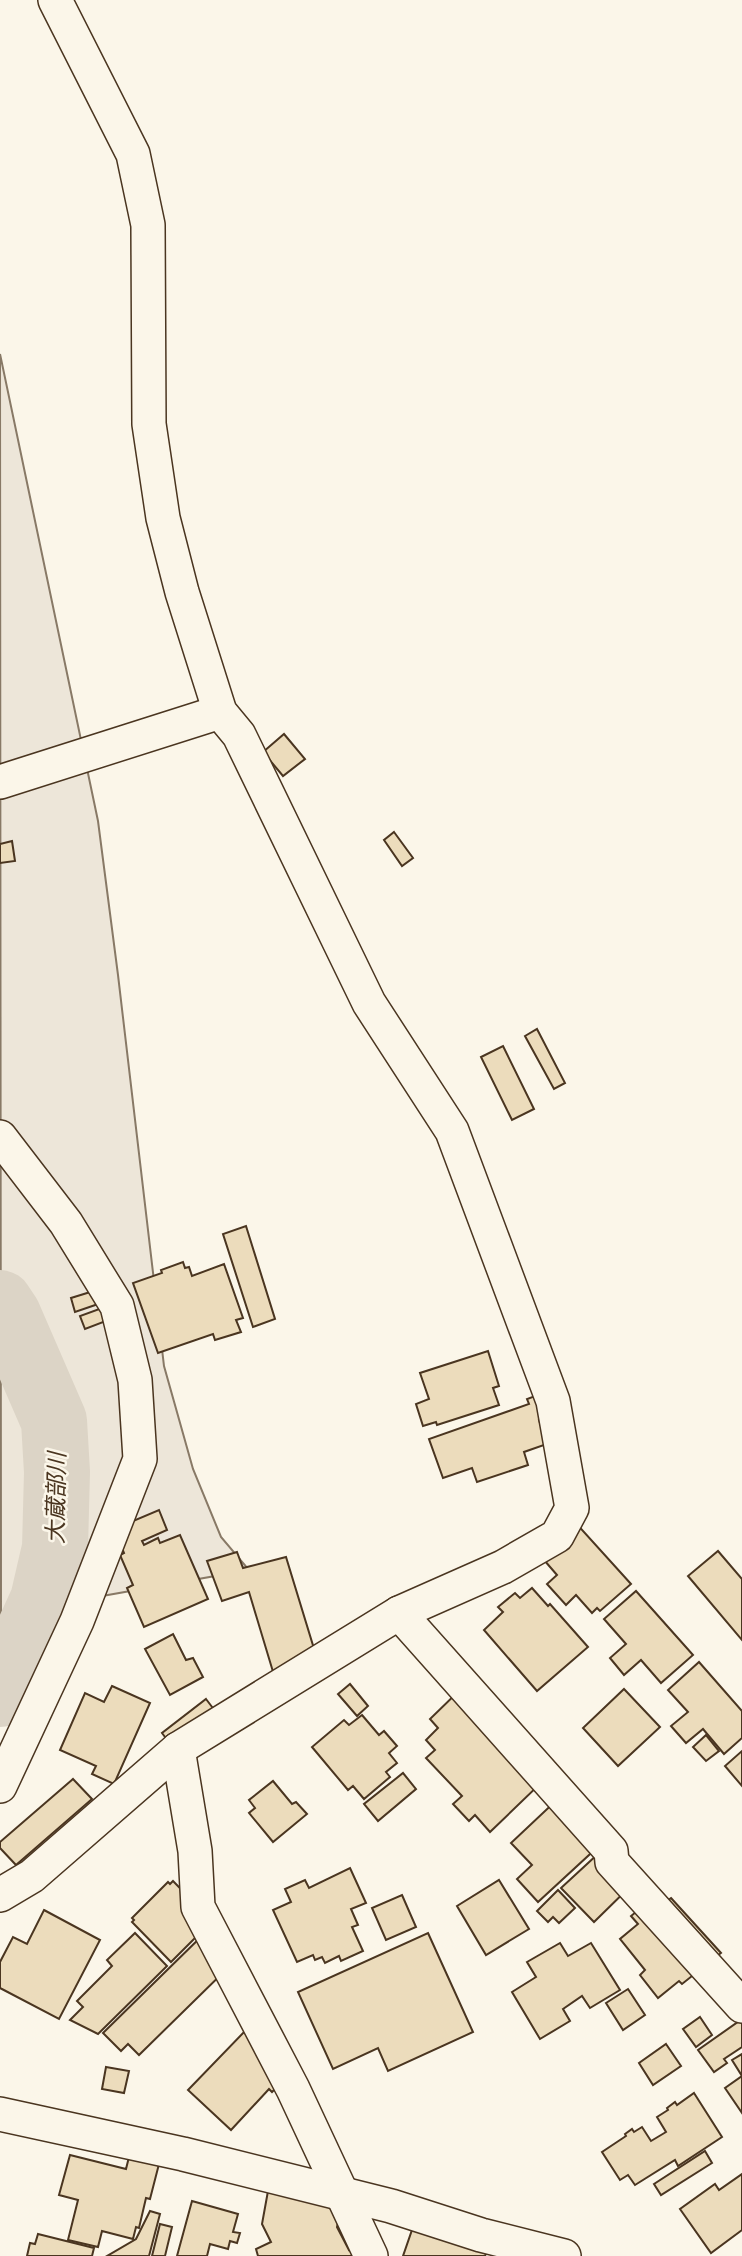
<svg xmlns="http://www.w3.org/2000/svg" width="742" height="2256" font-family="Georgia,'Noto Sans JP',serif">
<rect width="100%" height="100%" fill="#fbf6e9"/>
<!-- green -->
<path fill="#ede6d9" stroke="#887966" stroke-width="2" d="M0,354L98,821L118,975L164,1366L193,1469L221,1537L249,1570L74,1601L1,1624Z"/>
<g fill="none" stroke-linecap="round" stroke-linejoin="round">
<!-- river -->
<path stroke="#dcd4c6" stroke-width="66" d="M0,1303L8,1315L54,1421L57,1472L55,1548L43,1600L0,1694"/>
</g>
<!-- building -->
<g fill="#ecdcbc" stroke="#4a3520" stroke-width="2">
<path d="M284,734L305,759L283,776L263,752Z"/>
<path d="M394,832L413,858L402,866L384,840Z"/>
<path d="M12,841L15,861L0,863V844Z"/>
<path d="M537,1029L565,1083L554,1089L525,1036Z"/>
<path d="M503,1046L534,1109L512,1120L481,1057Z"/>
<path d="M246,1226L275,1319L253,1327L223,1234Z"/>
<path d="M183,1262L185,1268L189,1267L192,1276L224,1264L243,1318L236,1320L241,1332L215,1340L213,1334L158,1353L133,1283L162,1273L161,1270Z"/>
<path d="M100,1289L104,1302L75,1312L71,1298Z"/>
<path d="M102,1308L106,1321L85,1329L80,1316Z"/>
<path d="M488,1351L499,1386L493,1388L499,1405L437,1425L436,1422L423,1426L416,1404L429,1399L420,1373Z"/>
<path d="M546,1392L554,1415L539,1420L547,1444L524,1452L528,1465L477,1482L472,1468L443,1478L429,1439L529,1404L527,1399Z"/>
<path d="M159,1510L167,1530L142,1541L144,1545L158,1538L160,1543L180,1535L208,1599L144,1627L127,1588L133,1585L120,1555L124,1553L119,1541V1527Z"/>
<path d="M574,1521L631,1584L600,1611L597,1608L592,1613L576,1595L566,1605L547,1584L557,1575L538,1553Z"/>
<path d="M718,1551L742,1579V1640L688,1576Z"/>
<path d="M237,1552L243,1568L286,1557L315,1652L277,1685L249,1592L222,1601L207,1561Z"/>
<path d="M532,1588L548,1606L550,1604L588,1647L537,1691L484,1630L503,1612L498,1607L515,1593L520,1598Z"/>
<path d="M636,1591L693,1655L661,1683L641,1660L624,1675L610,1658L626,1644L604,1619Z"/>
<path d="M173,1634L186,1660L193,1658L203,1677L170,1695L145,1649Z"/>
<path d="M699,1662L742,1711V1738L724,1754L703,1729L686,1743L671,1726L688,1712L668,1690Z"/>
<path d="M467,1683L542,1782L490,1832L475,1815L469,1821L453,1804L462,1796L426,1758L435,1750L426,1740L438,1728L430,1719Z"/>
<path d="M350,1684L368,1706L357,1716L338,1694Z"/>
<path d="M112,1686L150,1703L114,1784L92,1774L96,1766L60,1750L85,1693L104,1702Z"/>
<path d="M624,1689L660,1727L618,1766L583,1728Z"/>
<path d="M206,1699L228,1728L184,1762L162,1733Z"/>
<path d="M362,1715L379,1735L384,1731L397,1746L389,1753L397,1763L386,1772L390,1777L364,1799L353,1786L348,1790L312,1747L344,1720L349,1725Z"/>
<path d="M706,1735L719,1751L706,1761L693,1747Z"/>
<path d="M742,1751V1786L725,1766Z"/>
<path d="M403,1773L416,1789L378,1821L364,1804Z"/>
<path d="M73,1779L92,1799L16,1865L0,1848V1842Z"/>
<path d="M273,1781L292,1804L296,1802L307,1814L273,1842L249,1813L255,1808L249,1800Z"/>
<path d="M562,1795L615,1831L538,1902L517,1879L532,1865L511,1843Z"/>
<path d="M612,1841L643,1874L594,1922L561,1888Z"/>
<path d="M350,1868L366,1903L351,1909L358,1925L352,1927L363,1951L341,1961L339,1956L325,1963L322,1957L315,1960L313,1955L297,1962L273,1910L291,1902L285,1889L305,1880L309,1888Z"/>
<path d="M499,1880L529,1929L486,1955L457,1906Z"/>
<path d="M173,1881L212,1921L171,1962L132,1922L134,1920L132,1918L168,1882L170,1884Z"/>
<path d="M558,1890L575,1908L559,1923L553,1917L548,1922L537,1911Z"/>
<path d="M402,1895L416,1927L386,1940L372,1908Z"/>
<path d="M671,1898L721,1953L682,1984L679,1981L658,1998L640,1975L645,1970L620,1939L638,1924L631,1916L647,1903L654,1911Z"/>
<path d="M44,1910L100,1940L59,2019L0,1988V1962L13,1937L27,1944Z"/>
<path d="M210,1928L239,1957L139,2055L128,2044L121,2051L103,2033Z"/>
<path d="M135,1933L167,1966L98,2034L70,2020L83,2007L77,2001L112,1966L107,1960Z"/>
<path d="M428,1933L473,2032L388,2071L378,2048L333,2069L298,1992Z"/>
<path d="M560,1943L568,1956L591,1943L620,1990L590,2008L582,1996L563,2009L570,2021L540,2039L512,1992L536,1977L527,1962Z"/>
<path d="M628,1989L645,2015L623,2030L606,2003Z"/>
<path d="M700,2017L712,2035L696,2047L683,2029Z"/>
<path d="M742,2019V2047L724,2059L727,2063L714,2072L698,2050Z"/>
<path d="M246,2030L287,2077L272,2092L269,2089L231,2130L188,2090Z"/>
<path d="M666,2044L681,2066L653,2085L639,2063Z"/>
<path d="M742,2054V2076L732,2060Z"/>
<path d="M106,2067L129,2071L124,2093L102,2089Z"/>
<path d="M742,2076V2113L725,2088Z"/>
<path d="M694,2093L722,2137L678,2166L675,2160L635,2185L628,2175L620,2180L602,2152L626,2136L625,2134L632,2129L634,2132L642,2127L651,2141L666,2132L657,2117L668,2110L667,2108L675,2102L677,2105Z"/>
<path d="M705,2151L712,2163L661,2195L654,2184Z"/>
<path d="M70,2155L126,2169L129,2157L159,2164L150,2199L146,2198L139,2228L136,2227L133,2239L102,2231L98,2247L68,2240L78,2200L59,2195Z"/>
<path d="M742,2174V2230L711,2253L680,2209L715,2184L719,2190Z"/>
<path d="M268,2191L342,2204L337,2227L349,2250L356,2246L361,2256H258L256,2249L271,2242L262,2224Z"/>
<path d="M192,2201L238,2214L233,2232L240,2233L237,2243L230,2241L228,2249L210,2244L207,2256H177Z"/>
<path d="M150,2211L160,2214L149,2256H107L136,2239Z"/>
<path d="M160,2224L172,2227L165,2256H152Z"/>
<path d="M412,2230L488,2248L485,2256H403Z"/>
<path d="M38,2234L94,2248L92,2256H27L30,2243L35,2244Z"/>
</g>
<g fill="none" stroke-linecap="round" stroke-linejoin="round">
<!-- minor casing -->
<g stroke="#4a3520" stroke-width="36">
<g id="minor">
<path d="M0,782L220,712"/>
<path d="M0,1137L66,1223L117,1306L135,1380L140,1459L77,1621L0,1786"/>
<path d="M399,1613L611,1851L612,1862L742,2006"/>
<path d="M178,1749L195,1851L198,1907L293,2089L371,2256"/>
<path d="M0,1895L32,1876L178,1749L399,1613L503,1567L557,1536L572,1508L553,1401L452,1131L369,1003L239,735L220,712L182,592L163,518L149,424L148,225L133,154L55,0"/>
<path d="M0,2114L183,2154L391,2206L481,2235L564,2256"/>
</g>
</g>
<!-- minor -->
<use href="#minor" stroke="#fbf6e9" stroke-width="33"/>
</g>
<g text-anchor="middle" dominant-baseline="central" stroke-width="5" stroke-linejoin="round" paint-order="stroke">
<!-- water labels -->
<g font-size="23" font-style="italic" fill="#4a3520" stroke="#fbf6e9">
<text transform="translate(54 1498) rotate(-89)">大蔵部川</text>
</g>
</g>
</svg>
